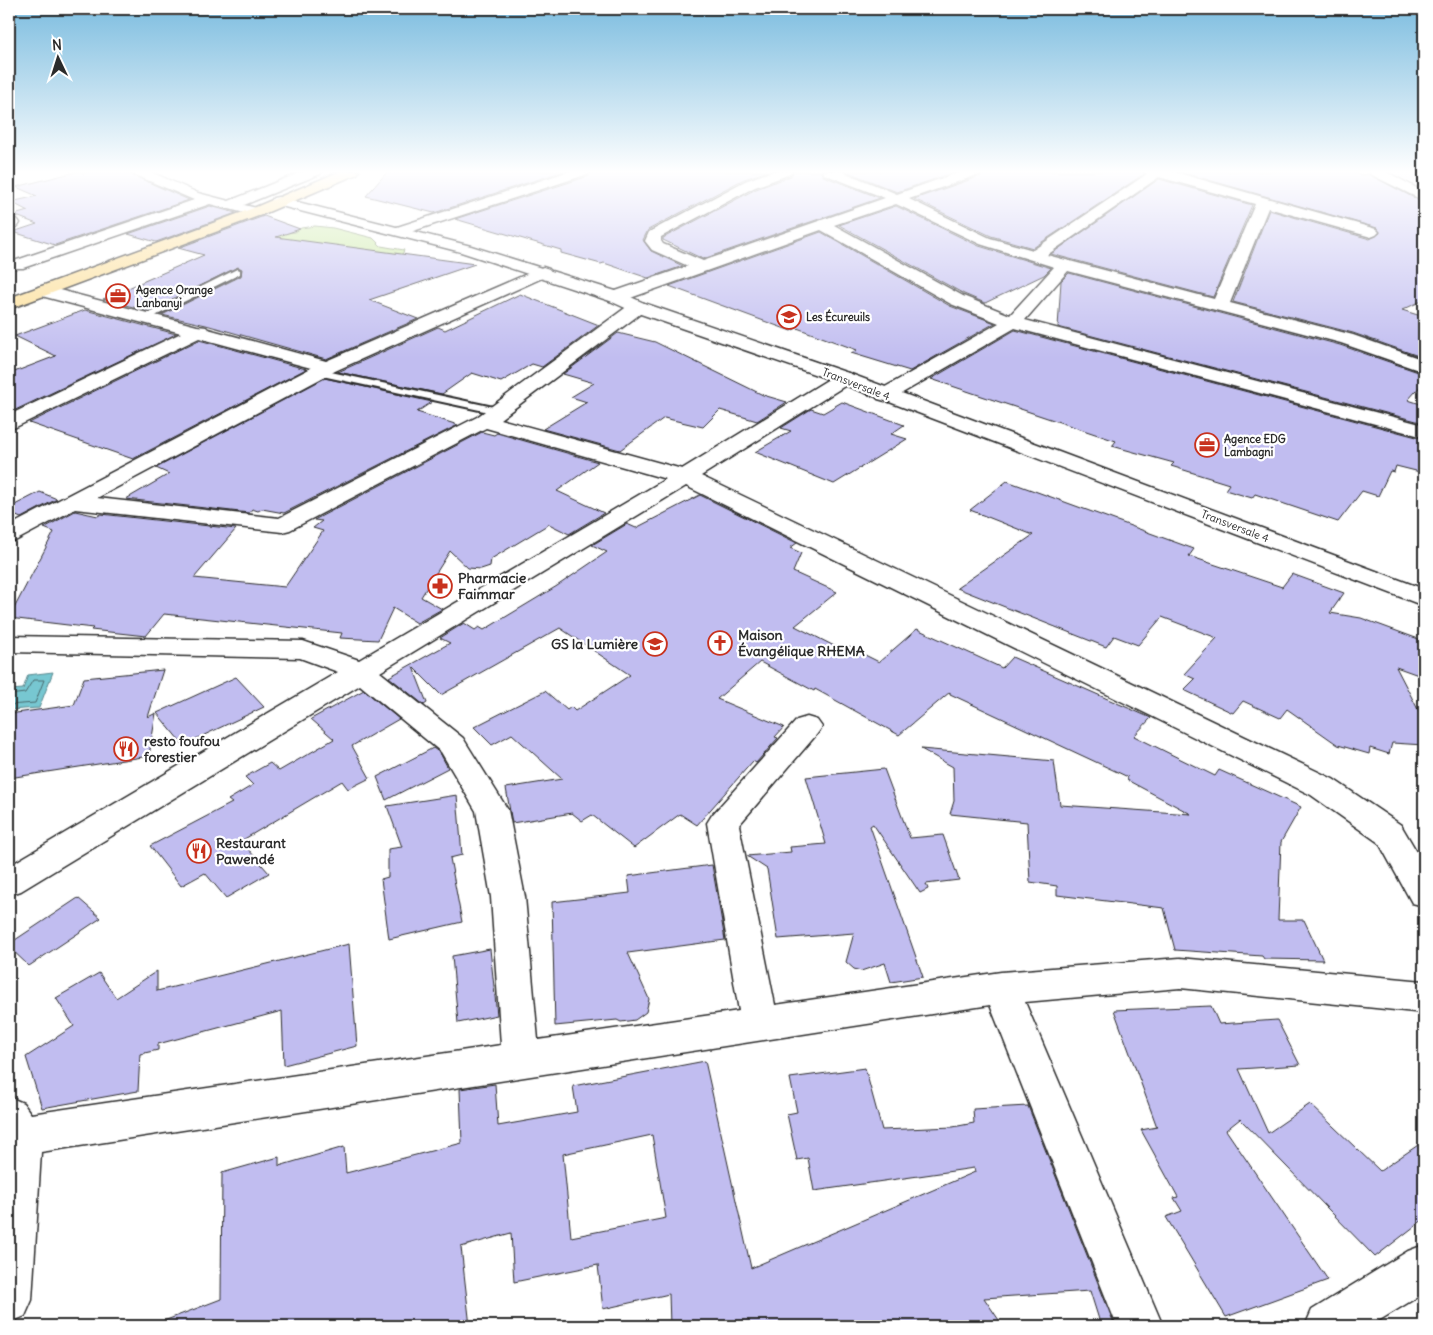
<svg xmlns="http://www.w3.org/2000/svg" width="1433" height="1335" font-family="Delius,sans-serif">
<rect width="100%" height="100%" fill="#fff"/>
<filter id="ink" filterUnits="userSpaceOnUse"><feTurbulence type="fractalNoise" baseFrequency=".02" numOctaves="2"/><feDisplacementMap in="SourceGraphic" scale="10" xChannelSelector="R" yChannelSelector="G"/><feConvolveMatrix kernelMatrix="1 2 1 2 8 2 1 2 1" color-interpolation-filters="sRGB"/></filter>
<g filter="url(#ink)">
<!-- built -->
<path fill="#ecebfa" d="M1388,171H1424V189Z"/>
<!-- green -->
<path fill="#c7e79f" stroke="#798965" d="M315,226L333,228L373,238L381,246L404,250L402,255L258,236L295,232L301,228Z"/>
<!-- water -->
<path fill="#77c7d1" stroke="#59898f" d="M53,672L39,708L9,710L10,690L23,689L28,675Z"/>
<g fill="none" stroke-linecap="round" stroke-linejoin="round">
<!-- shore -->
<path stroke="#49696d" stroke-width="1" d="M9,695L25,693L33,680H44L35,703L9,705"/>
</g>
<!-- building -->
<g fill="#c1bdf0" stroke="#2b2b2b" fill-rule="evenodd">
<path d="M79,171L83,173L93,171H123L189,200L55,245L13,232L37,224L14,215L28,211L11,202L37,196L16,187Z"/>
<path d="M388,171H564L434,213L366,196Z"/>
<path d="M592,171H768L744,179L648,230L643,240L651,251L683,266L648,278L604,263L601,264L561,253V250L455,219L589,176Z"/>
<path d="M794,171H820L823,176L880,198L703,259L663,240V238L756,189L791,176Z"/>
<path d="M846,171H958L897,192Z"/>
<path d="M984,171H1142L1144,174L1033,248L991,236L914,199L981,176Z"/>
<path d="M1177,171H1351L1362,175L1368,174L1424,203V300L1402,310L1424,317V358L1353,333L1233,302L1269,210L1370,239L1380,233L1377,228Z"/>
<path d="M1159,179L1252,205L1213,297L1051,254Z"/>
<path d="M210,206L236,213L156,242L128,234Z"/>
<path d="M896,206L979,246L1051,268L1044,275L985,303L964,294L839,225Z"/>
<path d="M264,216L300,229L276,237L475,264L369,300L418,319L326,359L206,325L162,315L241,276L242,269L238,267L148,311L103,299L204,255L178,248Z"/>
<path d="M821,232L950,306L995,323L910,371L851,353L857,350L797,328L791,331L669,286Z"/>
<path d="M1069,273L1340,345L1424,374V382L1408,400L1424,405V423L1058,327L1061,281Z"/>
<path d="M520,294L599,325L542,367L532,364L501,382L472,373L442,394L338,372L438,327L445,330Z"/>
<path d="M85,310L176,334L9,413V374L56,356L15,336Z"/>
<path d="M1015,330L1424,439V473L1396,466L1394,472L1390,471L1378,496L1362,491L1338,522L1255,494L1252,498L1225,490L1229,484L1171,466L1174,463L1112,446L1116,441L931,379Z"/>
<path d="M618,333L655,342L763,395L787,402L757,421L720,410L703,427L664,418L620,450L543,429L587,402L571,397L594,383L563,374Z"/>
<path d="M199,340L306,369L133,459L29,423Z"/>
<path d="M325,378L432,402L417,412L458,425L284,513L262,509L258,511L252,509L249,513L126,499L169,474L156,468Z"/>
<path d="M842,402L904,425L891,434L907,439L834,484L755,452L791,431L781,428L811,409L823,413Z"/>
<path d="M482,432L494,435L497,433L598,462L557,491L604,513L569,534L549,524L491,559L490,566L481,569L468,568L450,551L421,597L442,609L417,623L393,608L378,640L340,638L342,633L164,614L146,636L91,630L93,628L9,618L54,532L44,528L75,511L98,516L101,514L236,529L194,578L285,587L323,531L313,528L322,521L314,520Z"/>
<path d="M1007,481L1194,549L1189,556L1282,587L1292,574L1344,593L1330,613L1361,618L1424,641V677L1396,667L1424,721V745L1392,743L1389,754L1370,748L1369,754L1338,745L1287,709L1280,718L1243,701L1233,713L1184,690L1195,679L1184,674L1217,638L1162,617L1138,645L1114,636L1106,647L957,588L1033,535L970,510Z"/>
<path d="M40,492L57,499L21,518L9,513V508Z"/>
<path d="M700,495L797,543L790,548L801,553L793,572L837,592L795,626L844,651L849,647L879,662L917,629L1002,668L1012,657L1151,718L1134,736L1215,776L1219,770L1301,807L1281,842L1278,920H1304L1323,960L1264,959L1262,956L1175,950L1164,908L1057,895V886L1030,882L1027,822L950,814L954,801L953,767L921,749L1054,761L1060,805L1191,814L1127,780L1128,777L950,694V692L899,735L815,689L814,691L760,662L717,699L784,727L775,737L778,738L756,763L753,761L697,825L680,814L634,848L592,815L582,821L572,813L512,823L506,788L562,779L512,734L492,745L474,727L545,691L567,710L571,707L575,711L630,675L560,628L441,695L413,667L427,703L424,705L389,677L450,643L440,638L464,623L475,630L479,627L484,630L557,586L607,552L592,545L627,524L636,528Z"/>
<path d="M163,670L148,717L156,713L149,756L9,778V714L74,705L84,678Z"/>
<path d="M236,677L264,707L183,745L157,713Z"/>
<path d="M364,690L399,719L352,746L370,778L348,789L342,781L241,841L269,873L226,898L205,873L181,886L150,846L232,803L228,800L253,785L245,777L270,763L279,771L334,739L311,719Z"/>
<path d="M433,748L440,753L448,768L386,800L377,777Z"/>
<path d="M884,769L910,838L943,835L959,880L926,884L928,889L920,893L873,824L870,826L923,977L891,982L885,963L861,971L854,969L846,962L854,933L778,939L767,869L747,856L791,852L790,847L826,844L806,777Z"/>
<path d="M457,795L462,855L450,858L462,922L389,939L381,879L388,877V849L402,847L387,806Z"/>
<path d="M712,865L725,940L628,953L649,999L646,1012L635,1020L621,1022L617,1020L555,1026L552,902L630,893L628,876Z"/>
<path d="M78,898L101,918L29,966L9,947V944Z"/>
<path d="M349,944L357,1046L284,1065L282,1011L158,1044V1050L140,1054L138,1091L42,1108L26,1057L74,1026L56,998L99,973L116,998L157,971V991Z"/>
<path d="M490,949L497,1015L458,1023L452,956Z"/>
<path d="M1211,1006L1219,1024L1277,1020L1300,1065L1239,1069L1268,1133L1310,1104L1380,1171L1424,1141V1219L1375,1257L1240,1119L1226,1130L1328,1280L1226,1317L1166,1217L1182,1211L1174,1198L1178,1197L1141,1130L1157,1127L1114,1010Z"/>
<path d="M705,1061L751,1268L975,1172L974,1168L814,1191L808,1158L797,1160L787,1114L797,1112L790,1078L865,1068L882,1130L953,1127L974,1123L973,1109L1028,1106L1115,1326H1101L1090,1291L984,1298L1003,1326H670L669,1294L603,1309L598,1265L514,1282L511,1233L461,1247L470,1326H156V1324L221,1299L222,1173L279,1157V1166L344,1147L346,1173L462,1143L460,1089L495,1084L498,1126L577,1112L573,1086ZM652,1135L666,1218L571,1237L563,1154Z"/>
</g>
<g fill="none" stroke-linecap="round" stroke-linejoin="round">
<!-- lane casing -->
<g stroke="#2b2b2b" stroke-width="4">
<g id="lane">
<path d="M237,269L240,270V274L149,319L146,320L141,317Z"/>
<path d="M317,369L498,408L503,411L498,414L313,374L312,372L313,370Z"/>
</g>
</g>
<!-- street casing -->
<g stroke="#2b2b2b" stroke-width="3">
<g id="street">
<path d="M131,171H149L198,193L229,201L304,171H322L320,174L244,205L261,209L263,212L261,215L256,216L210,204L23,268H11L9,265L11,262L194,200L133,174Z"/>
<path d="M570,171H590L588,174L404,234H394L392,231L394,228Z"/>
<path d="M773,171H792L790,174L755,187L661,237V241L663,244L703,261L885,198L824,174L822,171H841L897,194L963,171H982L980,174L909,199L990,238L1033,250L1147,174L1144,171H1171L1376,229L1379,232L1376,235L1371,237L1268,208L1230,303L1353,335L1424,360V372L1341,343L1068,271L1025,320L1424,425V437L1015,328L892,399L885,401L878,399L875,395L878,391L999,323L951,304L821,230L622,301H610L608,297L610,293L688,266L652,250L645,241L649,232L745,181ZM1159,177L1255,204L1214,299L1047,255ZM896,204L980,244L1054,267L1010,315L963,296L834,225Z"/>
<path d="M1368,171H1385L1424,192V201L1370,174Z"/>
<path d="M9,217L18,220L20,223L18,226L9,229Z"/>
<path d="M543,267L549,269L551,272L549,275L335,371L97,498L279,518L477,417L632,303L638,302L644,303L647,307L644,311L500,419L682,469L837,374L844,372L851,374L854,378L851,382L701,476L1333,779L1401,825L1424,864V906L1412,903L1379,843L1311,795L686,486L380,672L463,738L508,810L525,897L538,1040L739,1011L707,823L712,815L797,720L807,717L817,720L822,727L817,734L739,825L775,1005L1001,972L1180,958L1424,981V1013L1180,988L1025,1002L1163,1326H1117L990,1005L41,1152L32,1300L25,1316L9,1323V1097L23,1103L31,1114L501,1045L491,897L476,811L441,752L360,685L21,891L9,895V866L338,672L300,658L9,652V636L303,641L359,660L666,479L486,428L290,530L282,532L75,509L17,540L9,542V526L311,368L199,338L16,427L9,429V415L181,333L38,295L36,291L38,287L44,286L197,326L206,327L208,329L326,361Z"/>
<path d="M1424,1245V1293L1370,1326H1305L1312,1310L1408,1251Z"/>
</g>
</g>
<!-- secondary casing -->
<g stroke="#2b2b2b" stroke-width="3">
<path id="secondary" d="M278,197L471,246L622,293L644,303L851,374L1424,589V606L837,382L632,311L610,301L461,252L273,204L271,201L273,198Z"/>
</g>
<!-- primary casing -->
<g stroke="#2b2b2b" stroke-width="3">
<path id="primary" d="M341,171H359L357,174L261,215L9,309V298L251,209Z"/>
</g>
<!-- lane -->
<use href="#lane" fill="#fff" fill-rule="evenodd"/>
<!-- street -->
<use href="#street" fill="#fff" fill-rule="evenodd"/>
<!-- secondary -->
<use href="#secondary" fill="#fff" fill-rule="evenodd"/>
<!-- primary -->
<use href="#primary" fill="#fcde96" fill-rule="evenodd"/>
</g>
</g>
<!-- sky -->
<linearGradient id="sky" x2="0" y2="1"><stop stop-color="#7bbcdf"/><stop offset="0.48" stop-color="#fff"/><stop offset="1" stop-color="#fff" stop-opacity="0"/></linearGradient>
<rect width="1433" height="358" fill="url(#sky)"/>
<!-- icons -->
<defs>
<g id="office-ring" transform="scale(1.25)"><circle r="9.5" fill="#fff" stroke="#c8321e" stroke-width="1.5"/><path d="M-6-3h4V-5.5h4V-3h4V5H-6ZM-1-4.5V-3h2v-1.5ZM-6 0V1H6V0Z" fill="#c8321e"/></g>
<g id="school-ring" transform="scale(1.25)"><circle r="9.5" fill="#fff" stroke="#c8321e" stroke-width="1.5"/><path d="M0-5L7-2L0 1L-7-2ZM-4 1L0 2.5L4 1V4Q0 6-4 4Z" fill="#c8321e"/></g>
<g id="pharmacy-ring" transform="scale(1.25)"><circle r="9.5" fill="#fff" stroke="#c8321e" stroke-width="1.5"/><path d="M-2-6h4v4h4v4h-4v4h-4v-4h-4v-4h4Z" fill="#c8321e"/></g>
<g id="church-ring" transform="scale(1.25)"><circle r="9.5" fill="#fff" stroke="#c8321e" stroke-width="1.5"/><path d="M-1.2-6h2.4v3.5h3.3v2.4h-3.3V6h-2.4V-.1h-3.3v-2.4h3.3Z" fill="#c8321e"/></g>
<g id="restaurant-ring" transform="scale(1.25)"><circle r="9.5" fill="#fff" stroke="#c8321e" stroke-width="1.5"/><path d="M-5-6h1v4h1v-4h1v4h1v-4h1v5L-1.5 .5V6h-2V.5L-5-1ZM5-6V6H3V1.5H1.5Q1.5-4 5-6Z" fill="#c8321e"/></g>
</defs>
<g fill-rule="evenodd">
<use href="#office-ring" x="118" y="296"/>
<use href="#school-ring" x="789" y="317"/>
<use href="#office-ring" x="1207" y="445"/>
<use href="#pharmacy-ring" x="440" y="586"/>
<use href="#church-ring" x="720" y="643"/>
<use href="#school-ring" x="655" y="644"/>
<use href="#restaurant-ring" x="126" y="749"/>
<use href="#restaurant-ring" x="199" y="851"/>
</g>
<g text-anchor="middle" dominant-baseline="central" stroke-width="4.5" stroke-linejoin="round" paint-order="stroke">
<!-- far-poi labels -->
<g font-size="11" font-weight="bold" fill="#2b2b2b" stroke="#fff" text-anchor="start">
<text x="136" y="290">Agence Orange<tspan x="136" dy="13">Lanbanyi</tspan></text>
<text x="806" y="317">Les Écureuils</text>
<text x="1224" y="439">Agence EDG<tspan x="1224" dy="13">Lambagni</tspan></text>
</g>
<!-- far-street labels -->
<g font-size="11" fill="#2b2b2b" stroke="#fff">
<text transform="translate(856 384) rotate(21)">Transversale 4</text>
<text transform="translate(1235 526) rotate(21)">Transversale 4</text>
</g>
<!-- poi labels -->
<g font-size="14" font-weight="bold" fill="#2b2b2b" stroke="#fff" text-anchor="start">
<text x="458" y="578">Pharmacie<tspan x="458" dy="16">Faimmar</tspan></text>
<text x="738" y="635">Maison<tspan x="738" dy="16">Évangélique RHEMA</tspan></text>
<text x="638" y="644" text-anchor="end">GS la Lumière</text>
<text x="144" y="741">resto foufou<tspan x="144" dy="16">forestier</tspan></text>
<text x="216" y="843">Restaurant<tspan x="216" dy="16">Pawendé</tspan></text>
</g>
</g>
<!-- margin -->
<rect width="1433" height="1335" fill="none" stroke="#fff" stroke-width="30"/>
<rect x="15" y="15" width="1403" height="1305" fill="none" stroke="#2b2b2b" stroke-width="2" filter="url(#ink)"/>
<!-- north arrow -->
<g transform="translate(58 58) rotate(356)" stroke="#ffffff" stroke-width="4" paint-order="stroke">
<path d="M0-4L9 19L0 12L-9 19Z" fill="#2b2b2b"/>
<text y="-8" font-size="14" font-weight="bold" text-anchor="middle" fill="#2b2b2b">N</text>
</g>
</svg>
